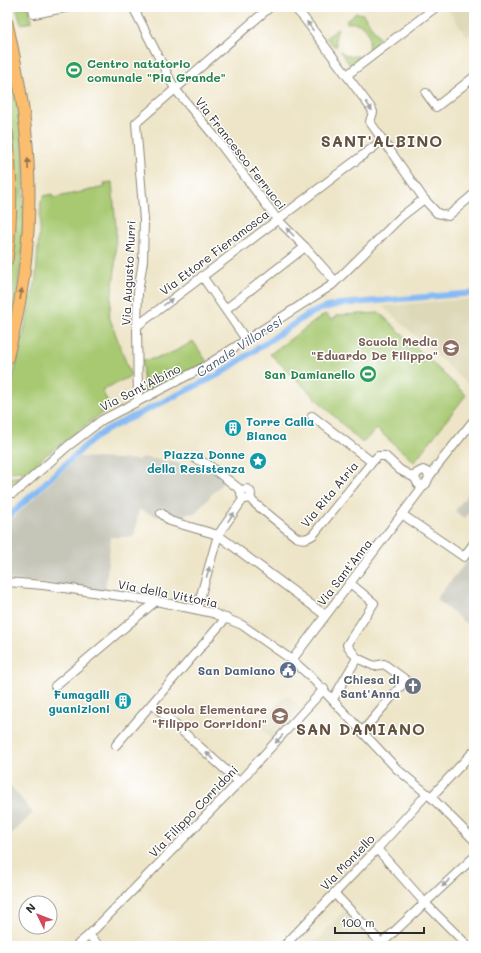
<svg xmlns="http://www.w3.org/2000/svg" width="481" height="953" font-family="Mali,sans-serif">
<rect width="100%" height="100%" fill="#fff"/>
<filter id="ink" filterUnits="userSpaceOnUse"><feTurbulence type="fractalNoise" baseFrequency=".025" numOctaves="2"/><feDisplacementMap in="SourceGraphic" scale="8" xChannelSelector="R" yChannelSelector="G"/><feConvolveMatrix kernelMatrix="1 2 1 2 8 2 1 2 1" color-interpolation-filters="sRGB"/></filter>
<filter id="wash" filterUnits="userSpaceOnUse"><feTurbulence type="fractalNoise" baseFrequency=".012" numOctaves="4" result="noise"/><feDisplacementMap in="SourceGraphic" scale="16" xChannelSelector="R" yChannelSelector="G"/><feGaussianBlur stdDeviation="0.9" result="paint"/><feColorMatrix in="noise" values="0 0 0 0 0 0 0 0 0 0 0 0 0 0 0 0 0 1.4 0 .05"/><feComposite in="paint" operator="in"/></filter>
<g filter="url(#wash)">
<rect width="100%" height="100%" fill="#eee5c8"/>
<!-- built -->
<g fill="#ddd8b7">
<path d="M446,7H474V32L467,37Z"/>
<path d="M474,299V390L383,306Z"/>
<path d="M287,694L302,708L272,739L258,725Z"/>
<path d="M344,911L377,946H311Z"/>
</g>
<!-- industrial -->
<g fill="#c5c5b8">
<path d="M78,457L138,460L142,457L195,466L212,470L225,480L194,514L187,513L181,521L164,512L159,517L139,510L134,537H111L105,592L7,579V524Z"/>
<path d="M474,486V507L464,519L455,511Z"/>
<path d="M474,553V630L436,599Z"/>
<path d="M7,782L33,813L7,839Z"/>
</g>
<!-- green -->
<g fill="#a8c972" stroke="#6a7a4e">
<path d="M16,7H29L32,22L21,24Z"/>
<path d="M356,13L363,14L380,39V43L372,50L368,48C373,32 364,21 347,23L346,21Z"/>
<path d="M338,28L335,39L337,46H334L326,38Z"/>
<path d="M7,40L19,102L24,158L23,249L13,317L7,341V277L11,246L13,187L10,125L7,108Z"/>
<path d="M340,51C346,56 350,57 358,56L357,62L350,65Z"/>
<path d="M112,182L116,227L115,270L109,316L131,376L102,390L110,407L42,458L26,474L19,471L7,473V404L36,279L41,202L44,196L52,194L53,198L105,187L104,183Z"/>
<path d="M380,313L466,395L414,462L377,429L362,443L270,354L325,314L332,320L338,315Z"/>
<path d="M193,341L207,362L144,393L142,360C160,360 179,350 193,341Z"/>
<path d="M23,476L24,477L13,486H8L7,488V478Z"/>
</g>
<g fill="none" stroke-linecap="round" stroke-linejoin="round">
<!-- canal -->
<path stroke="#86baf4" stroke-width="6" d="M7,518L84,447L106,430L220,374L307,315L323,308L340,304L474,293"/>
</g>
</g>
<g filter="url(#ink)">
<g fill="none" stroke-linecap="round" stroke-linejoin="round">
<!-- minor casing -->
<g stroke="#8c887a" stroke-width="10">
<g id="minor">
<path d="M33,7L34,14L69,7"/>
<path d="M133,7L175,89L215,137L277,219L305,247L335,281"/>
<path d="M294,7L304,18L371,108L373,112L370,122L424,199L437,213L448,216L474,194"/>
<path d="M347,75L436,7"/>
<path d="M426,93L436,107L474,77"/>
<path d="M202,276L247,341"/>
<path d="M226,309L305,247"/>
<path d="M137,326L383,140"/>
<path d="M138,401L137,326L138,292L143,261L144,220L136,123L270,7"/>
<path d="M312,416L372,462"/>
<path d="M196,459L207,464L242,491"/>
<path d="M429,477L427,472L423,470L417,473L415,478L418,484L422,485L426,484L429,477L437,466L474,420"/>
<circle cx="246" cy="494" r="5"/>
<path d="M7,493H13L18,490L68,446L102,420L204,367L332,285L402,216L424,199"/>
<path d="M250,497L253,502L296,537C303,540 307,539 313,535L372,462L378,456H385L400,470L415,478"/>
<path d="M161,513L170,521L218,535L325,615"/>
<path d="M403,515L464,557L474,543"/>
<path d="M7,582L43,585L156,601L213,613L242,625L292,660L310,676L397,769L431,797L474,840"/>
<path d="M350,583L374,603L347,645L357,658L374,666L384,664L406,680L362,732"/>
<path d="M197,609L218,535L244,498"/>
<path d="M292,660L424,485"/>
<path d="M55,686L156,601"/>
<path d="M333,699L357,658"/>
<path d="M152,704L239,782"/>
<path d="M116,745L226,618"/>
<path d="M431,797L474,751"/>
<path d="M377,849L425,903L468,946"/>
<path d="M334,893L384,946"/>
<path d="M89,935L99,946"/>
<path d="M381,944L474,857"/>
<path d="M76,946L89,935L239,782L324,689"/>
<path d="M284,946L377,849L427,794"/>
</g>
</g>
<!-- major casing -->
<g stroke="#8c887a" stroke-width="13">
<g id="major">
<path d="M7,23C17,68 26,114 28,161C32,227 24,296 7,359"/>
<path d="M7,132C12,175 12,218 7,260"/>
</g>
</g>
<!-- minor -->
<use href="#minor" stroke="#fff" stroke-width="8"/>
<!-- major -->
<use href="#major" stroke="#fbbd6e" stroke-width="11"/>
</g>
<!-- one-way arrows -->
<defs><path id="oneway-solid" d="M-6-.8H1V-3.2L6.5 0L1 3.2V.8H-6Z"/></defs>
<g fill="#a0a0a0">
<use href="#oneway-solid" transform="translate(310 26) rotate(-126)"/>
<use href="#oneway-solid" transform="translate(369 106) rotate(57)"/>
<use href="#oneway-solid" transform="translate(290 232) rotate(-134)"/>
<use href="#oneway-solid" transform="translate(168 302) rotate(-37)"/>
<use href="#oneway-solid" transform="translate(231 517) rotate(-55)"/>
<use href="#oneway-solid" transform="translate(208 572) rotate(-74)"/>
<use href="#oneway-solid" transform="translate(279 739) rotate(132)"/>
<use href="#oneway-solid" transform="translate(210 756) rotate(-138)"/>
<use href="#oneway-solid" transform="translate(446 883) rotate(137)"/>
</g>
<g fill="#93744c">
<use href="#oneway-solid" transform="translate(28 164) rotate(-92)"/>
<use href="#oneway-solid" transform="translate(21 294) rotate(-81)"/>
</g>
</g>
<!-- icons -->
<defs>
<g id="stadium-disc" transform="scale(0.9)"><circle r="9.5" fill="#2e9e5b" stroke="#fff"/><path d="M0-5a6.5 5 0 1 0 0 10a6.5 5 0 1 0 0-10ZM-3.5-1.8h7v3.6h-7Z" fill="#fff"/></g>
<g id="school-disc" transform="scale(0.9)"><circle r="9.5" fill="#8d6e63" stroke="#fff"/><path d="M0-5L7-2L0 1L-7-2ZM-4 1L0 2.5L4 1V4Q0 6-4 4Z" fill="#fff"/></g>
<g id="building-disc" transform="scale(0.9)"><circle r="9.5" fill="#0f9aa8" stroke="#fff"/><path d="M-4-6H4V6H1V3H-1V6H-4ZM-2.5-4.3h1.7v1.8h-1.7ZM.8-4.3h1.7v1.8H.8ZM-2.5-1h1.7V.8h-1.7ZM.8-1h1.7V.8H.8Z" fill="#fff"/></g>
<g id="sight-disc" transform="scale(0.9)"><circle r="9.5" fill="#0f9aa8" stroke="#fff"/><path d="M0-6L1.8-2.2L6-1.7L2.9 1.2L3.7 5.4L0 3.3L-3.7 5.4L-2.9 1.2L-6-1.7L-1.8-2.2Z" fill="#fff"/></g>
<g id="civic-disc" transform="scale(0.9)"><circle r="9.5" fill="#5c6f8a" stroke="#fff"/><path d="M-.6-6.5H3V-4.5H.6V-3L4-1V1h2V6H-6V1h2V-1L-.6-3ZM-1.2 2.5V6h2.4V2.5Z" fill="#fff"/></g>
<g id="church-disc" transform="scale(0.9)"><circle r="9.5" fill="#6b7280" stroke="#fff"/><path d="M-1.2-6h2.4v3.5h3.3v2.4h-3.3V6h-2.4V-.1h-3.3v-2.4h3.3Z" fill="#fff"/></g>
</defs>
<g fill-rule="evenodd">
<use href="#stadium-disc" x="74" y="70"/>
<use href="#school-disc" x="451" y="348"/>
<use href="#stadium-disc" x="368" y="374"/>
<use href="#building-disc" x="233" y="428"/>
<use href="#sight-disc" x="258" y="461"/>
<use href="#civic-disc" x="288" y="670"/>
<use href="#church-disc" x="413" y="686"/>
<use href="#building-disc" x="123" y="701"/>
<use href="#school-disc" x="280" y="716"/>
</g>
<g text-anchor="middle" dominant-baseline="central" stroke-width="3" stroke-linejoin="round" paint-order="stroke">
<!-- leisure labels -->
<g font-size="12" font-weight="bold" fill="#27864d" stroke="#fff" text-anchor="start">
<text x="87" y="63">Centro natatorio<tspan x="87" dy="14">comunale "Pia Grande"</tspan></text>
<text x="355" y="374" text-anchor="end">San Damianello</text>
</g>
<!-- street labels -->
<g font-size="12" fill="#2b2b2b" stroke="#fff">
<text transform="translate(241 153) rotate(52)">Via Francesco Ferrucci</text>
<text transform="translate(214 252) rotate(-37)">Via Ettore Fieramosca</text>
<text transform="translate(128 273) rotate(-87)">Via Augusto Murri</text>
<text transform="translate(140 387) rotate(-27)">Via Sant'Albino</text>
<text transform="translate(329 494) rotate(-50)">Via Rita Atria</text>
<text transform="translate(344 572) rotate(-52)">Via Sant'Anna</text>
<text transform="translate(168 593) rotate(11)">Via della Vittoria</text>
<text transform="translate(193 811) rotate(-46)">Via Filippo Corridoni</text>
<text transform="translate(347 862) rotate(-46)">Via Montello</text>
</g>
<!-- education labels -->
<g font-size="12" font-weight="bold" fill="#785e54" stroke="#fff" text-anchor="end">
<text x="438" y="341">Scuola Media<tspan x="438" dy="14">"Eduardo De Filippo"</tspan></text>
<text x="267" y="709">Scuola Elementare<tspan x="267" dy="14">"Filippo Corridoni"</tspan></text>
</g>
<!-- culture labels -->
<g font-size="12" font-weight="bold" fill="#0d838f" stroke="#fff" text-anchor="end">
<text x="246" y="421" text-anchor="start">Torre Calla<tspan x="246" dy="14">Bianca</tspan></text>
<text x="245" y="454">Piazza Donne<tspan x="245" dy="14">della Resistenza</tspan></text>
<text x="110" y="694">Fumagalli<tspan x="110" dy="14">guanizioni</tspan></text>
</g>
<!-- service labels -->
<g font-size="12" font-weight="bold" fill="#4e5e75" stroke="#fff" text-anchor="end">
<text x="275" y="670">San Damiano</text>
</g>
<!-- worship labels -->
<g font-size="12" font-weight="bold" fill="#5b616d" stroke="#fff" text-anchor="end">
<text x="400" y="679">Chiesa di<tspan x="400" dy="14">Sant'Anna</tspan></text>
</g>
<!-- water labels -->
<g font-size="13" font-style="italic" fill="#4b5d71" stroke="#fff">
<text transform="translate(239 346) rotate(-33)">Canale Villoresi</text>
</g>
<!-- district labels -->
<g font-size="16" font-weight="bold" letter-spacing="1" fill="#645241" stroke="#fff">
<text x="382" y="140">SANT'ALBINO</text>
<text x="361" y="728">SAN DAMIANO</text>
</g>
</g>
<!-- margin -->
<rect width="481" height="953" fill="none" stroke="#fff" stroke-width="24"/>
<!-- north arrow -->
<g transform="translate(38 915) rotate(313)"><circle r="19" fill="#ffffff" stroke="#aaaaaa"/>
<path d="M0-3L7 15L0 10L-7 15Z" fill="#d1495b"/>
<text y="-6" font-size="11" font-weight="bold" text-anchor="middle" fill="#2b2b2b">N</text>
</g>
<!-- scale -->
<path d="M335 927v6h89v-6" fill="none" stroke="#2b2b2b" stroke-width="2"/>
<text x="341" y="927" font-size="12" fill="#2b2b2b" stroke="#ffffff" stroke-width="3" paint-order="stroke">100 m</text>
</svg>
